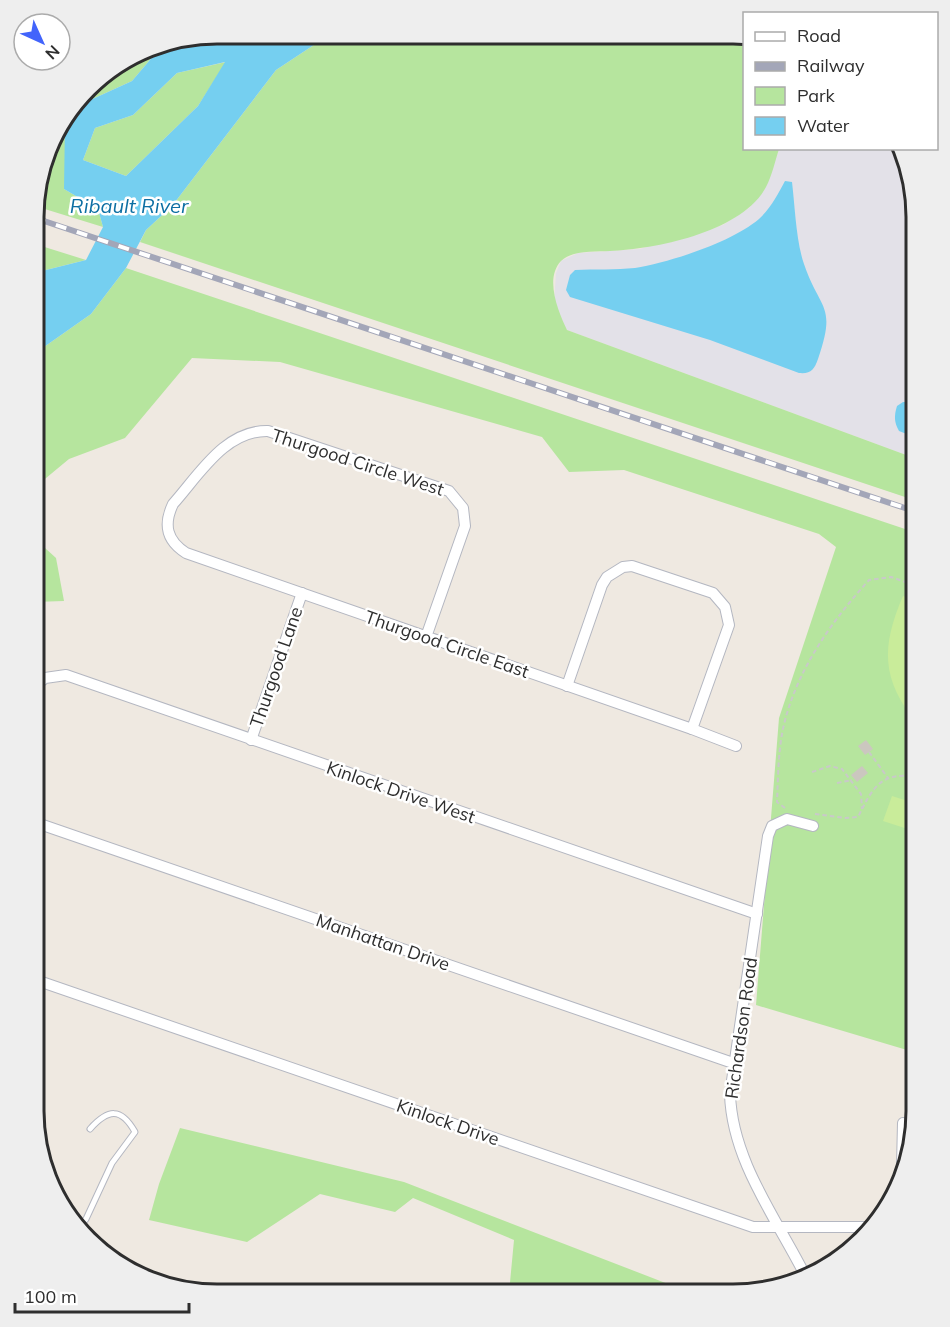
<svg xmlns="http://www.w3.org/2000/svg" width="950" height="1327" font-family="Mulish,sans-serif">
<rect width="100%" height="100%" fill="#efe9e1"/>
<!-- industrial -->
<path fill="#e3e1e8" d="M779,149H901L917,216V459L567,330L554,304L556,273L561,261L578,253L640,249L723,225L749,208L765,188Z"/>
<!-- green -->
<g fill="#b6e59e">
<path d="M332,33L744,35V148L779,149C775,161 772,176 766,187C742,232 656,249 610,251C595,252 572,250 561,261C544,279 559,313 567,330L917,459V501L140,242L146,230L172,206L276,70Z"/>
<path d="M166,41L132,81L86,102L64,189L98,209L103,227L35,206C35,166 65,103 96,78C113,64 138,54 157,43Z"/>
<path d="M226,62L198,106L126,176L83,160L95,128L133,115L177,73Z"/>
<path d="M35,244L86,260L34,273Z"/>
<path d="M126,268L917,533V1053L756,1005L779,718L836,547L819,534L624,470L569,472L542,437L280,362L192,358L125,438L69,459L34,488V354L91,314Z"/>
<path d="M34,538L56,558L64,601L34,602Z"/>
<path d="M180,1128L404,1182L694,1294H594L583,1289L582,1294L509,1293L514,1240L413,1198L395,1212L320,1194L247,1242L149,1220L159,1184Z"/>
</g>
<!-- pitch -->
<g fill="#c9ec9a">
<path d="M903,596L917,601V724C881,679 881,647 903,596Z"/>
<path d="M892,796L917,804V832L883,821Z"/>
</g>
<!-- water -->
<g fill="#75cff0" fill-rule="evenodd">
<path d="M218,33H332L276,70L172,206L146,230L126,268L91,314L34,354V273L86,260L103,227L98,209L64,189L65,123L86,102L132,81L166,41ZM225,62L198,106L126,176L83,160L95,128L133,115L177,73Z"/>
<path d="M785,181L792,182C795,207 796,241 804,264C820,311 837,304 818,359C814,370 811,374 799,373L710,340L570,297L566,290L570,275L575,270C595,269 616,270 635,268C671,262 732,242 759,219C771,208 778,194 785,181Z"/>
<path d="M903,402H917V438L899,431C894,422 894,416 897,406Z"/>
</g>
<!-- building -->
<g fill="#cbc7bf">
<path d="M866,740L873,749L865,755L858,746Z"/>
<path d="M862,766L868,773L857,782L851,775Z"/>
</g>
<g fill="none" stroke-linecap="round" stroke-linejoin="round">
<!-- lane casing -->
<g stroke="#b4b7c1" stroke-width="7">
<path id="lane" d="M80,1226L86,1219L112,1163L135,1132C121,1107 108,1109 90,1129"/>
</g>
<!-- street casing -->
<g stroke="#b4b7c1" stroke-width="12">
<g id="street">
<path d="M426,637L465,526L463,508L449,491L268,431C225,430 199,475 173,504C163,525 167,541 186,553L692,729L736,746"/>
<path d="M567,686L602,585L607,577L623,567L632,566L713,593L725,607L729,625L692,729"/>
<path d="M34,687L45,678L66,675L757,914"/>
<path d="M251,740L302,593"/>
<path d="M34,822L733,1063"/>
<path d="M33,979L753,1227H869"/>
<path d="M902,1165L903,1123"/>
<path d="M806,1277C777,1219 732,1161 730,1094L768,836L772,826L787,819L813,826"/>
</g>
</g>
<!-- path -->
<g stroke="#c9c9c9" stroke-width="2" stroke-dasharray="4.5 3" stroke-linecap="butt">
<path d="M869,752L888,778"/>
<path d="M812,772L830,766L842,769L861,794L862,809"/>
<path d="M837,783L852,780"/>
<path d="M785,808L777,802C778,780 778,756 782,734C793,675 830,623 869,580L891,577L917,586"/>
<path d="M815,814L845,818L858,817C873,787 881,771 917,777"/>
</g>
<!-- lane -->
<use href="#lane" stroke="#fff" stroke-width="5"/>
<!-- street -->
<use href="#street" stroke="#fff" stroke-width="10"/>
<!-- rail casing -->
<g stroke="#a3a6b8" stroke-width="6">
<path id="rail" d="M35,218L917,512"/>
</g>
<!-- rail -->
<use href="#rail" stroke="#fff" stroke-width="4" stroke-dasharray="11" stroke-linecap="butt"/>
</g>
<g text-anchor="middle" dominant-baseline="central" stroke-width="5" stroke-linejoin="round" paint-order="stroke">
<!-- street labels -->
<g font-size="18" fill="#2e2e2e" stroke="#fff">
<text transform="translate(358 462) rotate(18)">Thurgood Circle West</text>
<text transform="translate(447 644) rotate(19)">Thurgood Circle East</text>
<text transform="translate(276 667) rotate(-71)">Thurgood Lane</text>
<text transform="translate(401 792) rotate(19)">Kinlock Drive West</text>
<text transform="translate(383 942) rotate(19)">Manhattan Drive</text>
<text transform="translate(741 1028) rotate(-82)">Richardson Road</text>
<text transform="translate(448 1122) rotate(19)">Kinlock Drive</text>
</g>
<!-- water labels -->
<g font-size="20" font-style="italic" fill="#0d6fa3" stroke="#fff">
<text x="129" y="205">Ribault River</text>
</g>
</g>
<!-- crop -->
<path d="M0 0H950V1327H0ZM217 44H733A173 173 0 0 1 906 217V1111A173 173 0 0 1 733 1284H217A173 173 0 0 1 44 1111V217A173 173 0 0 1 217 44Z" fill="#eee" fill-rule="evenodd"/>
<path fill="none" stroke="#2e2e2e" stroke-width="3" d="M217 44H733A173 173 0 0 1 906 217V1111A173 173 0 0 1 733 1284H217A173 173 0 0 1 44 1111V217A173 173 0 0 1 217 44Z"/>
<!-- legend -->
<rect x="743" y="12" width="195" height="138" fill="#ffffff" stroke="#ababab" stroke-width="1.5"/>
<rect x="755" y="32" width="30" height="9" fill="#ffffff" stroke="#ababab" stroke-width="1.5"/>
<text x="797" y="42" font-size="18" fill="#2e2e2e">Road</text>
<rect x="755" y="62" width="30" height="9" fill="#a3a6b8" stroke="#ababab" stroke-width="1.5"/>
<text x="797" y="72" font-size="18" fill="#2e2e2e">Railway</text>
<rect x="755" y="87" width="30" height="18" fill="#b6e59e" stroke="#ababab" stroke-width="1.5"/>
<text x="797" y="102" font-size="18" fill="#2e2e2e">Park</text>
<rect x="755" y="117" width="30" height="18" fill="#75cff0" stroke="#ababab" stroke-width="1.5"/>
<text x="797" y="132" font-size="18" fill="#2e2e2e">Water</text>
<!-- north arrow -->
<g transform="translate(42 42) rotate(135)"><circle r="28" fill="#ffffff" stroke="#ababab" stroke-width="1.5"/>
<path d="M0-4.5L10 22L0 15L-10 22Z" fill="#4264fb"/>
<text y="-9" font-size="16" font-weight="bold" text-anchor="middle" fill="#2e2e2e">N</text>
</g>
<!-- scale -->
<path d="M15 1303v9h174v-9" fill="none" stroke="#2e2e2e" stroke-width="3"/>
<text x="24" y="1303" font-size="18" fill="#2e2e2e" stroke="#ffffff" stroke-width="4.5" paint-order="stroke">100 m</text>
</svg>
